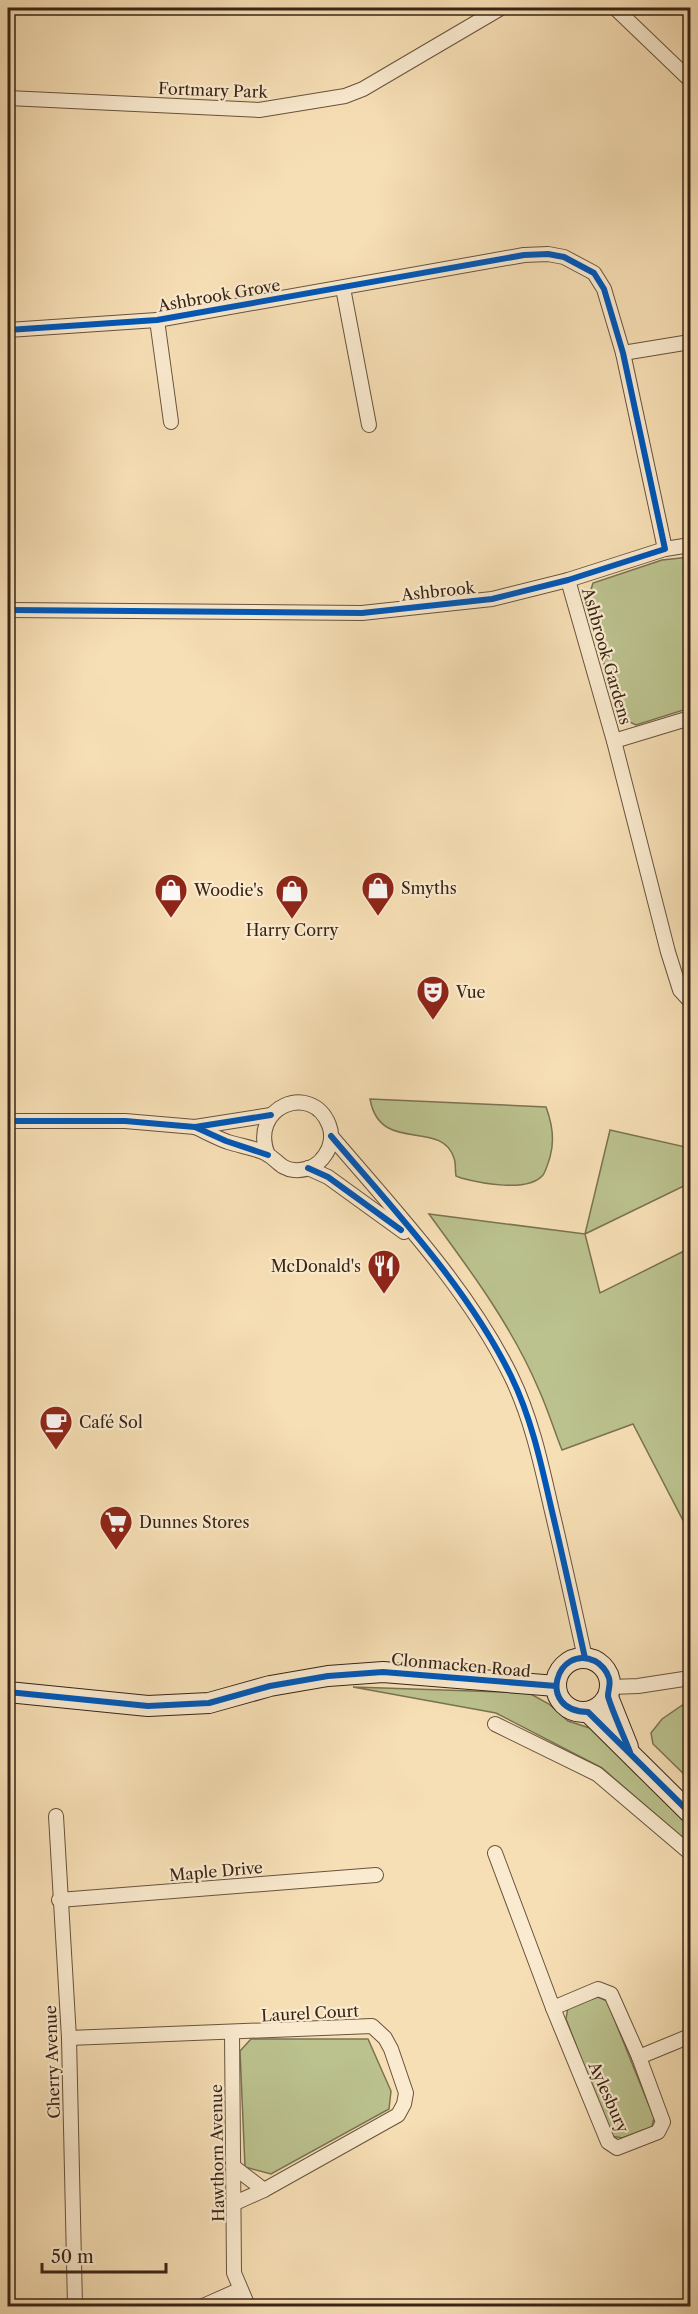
<svg xmlns="http://www.w3.org/2000/svg" width="698" height="2314" font-family="'Libre Caslon Text',serif">
<rect width="100%" height="100%" fill="#f7dfb5"/>
<filter id="stains"><feTurbulence type="fractalNoise" baseFrequency=".00333" numOctaves="4"/><feColorMatrix values="0 0 0 0 .2 0 0 0 0 .09 0 0 0 0 .02 0 0 0 .5 -.17"/></filter>
<radialGradient id="worn" r=".72"><stop offset=".6" stop-color="#630" stop-opacity="0"/><stop offset="1" stop-color="#630" stop-opacity=".3"/></radialGradient>
<!-- green -->
<g fill="#bbc28e" stroke="#7a7351" stroke-width="1.5">
<path d="M690,557V708L636,725L619,717L587,602L593,583L662,560Z"/>
<path d="M370,1099L546,1107C552,1123 555,1140 550,1157C548,1163 546,1171 543,1175C528,1193 480,1183 461,1178L456,1176C455,1171 456,1163 454,1158C441,1118 380,1155 370,1099Z"/>
<path d="M610,1130L690,1148V1183L585,1234L600,1293L690,1248V1532H689L633,1424L562,1450C554,1430 548,1410 539,1390C512,1326 470,1270 429,1214L585,1234Z"/>
<path d="M353,1687L529,1693L549,1704L568,1721L599,1731L690,1825V1844L602,1768L496,1713Z"/>
<path d="M690,1700V1780L653,1744L651,1733L662,1719Z"/>
<path d="M598,1997L607,2001L654,2118L652,2127L622,2138L611,2136L566,2019L568,2007Z"/>
<path d="M251,2039H368L391,2091L389,2109L271,2174L245,2167L240,2051Z"/>
</g>
<g fill="none" stroke-linecap="round" stroke-linejoin="round">
<!-- street casing -->
<g stroke="#68533c" stroke-width="16">
<g id="street">
<path d="M615,8L690,80"/>
<path d="M8,98L259,110L345,96L363,89L501,8"/>
<path d="M343,288L369,425"/>
<path d="M157,320L171,422"/>
<path d="M8,330L157,320L524,255L548,254L564,257L594,273L604,289L623,353L665,549L568,580L492,599L362,613L8,610"/>
<path d="M623,353L690,342"/>
<path d="M665,549L690,545"/>
<path d="M568,580L614,741L690,718"/>
<path d="M614,741L668,952L680,990L690,1001"/>
<path d="M8,1121H125L195,1127L271,1115"/>
<path d="M195,1127C206,1132 217,1138 228,1142C240,1146 256,1148 267,1154C277,1160 281,1169 294,1170C306,1171 318,1166 325,1155C331,1147 333,1135 329,1125C312,1081 248,1107 268,1155"/>
<path d="M331,1136C394,1210 468,1288 511,1376C531,1417 541,1463 551,1507C563,1557 574,1608 585,1658"/>
<path d="M308,1168L328,1177L404,1232"/>
<path d="M611,1687L638,1686L690,1678"/>
<path d="M495,1724L597,1774L690,1853"/>
<path d="M56,1816L69,2038L75,2306"/>
<path d="M495,1853L553,2008L608,2142L617,2148L658,2132L663,2122L639,2057L690,2036"/>
<path d="M59,1900L376,1875"/>
<path d="M553,2008L598,1989L611,1994L639,2057"/>
<path d="M232,2033L234,2273L248,2306"/>
<path d="M69,2038L372,2026L385,2038L391,2049L406,2093L404,2104L398,2115L264,2190L235,2203"/>
<path d="M234,2167L264,2190"/>
<path d="M203,2306L239,2290"/>
</g>
</g>
<!-- secondary casing -->
<g stroke="#392414" stroke-width="22">
<g id="secondary">
<circle cx="583" cy="1685" r="27"/>
<path d="M8,1692L148,1706L209,1703L270,1686L328,1676L383,1672L556,1686"/>
<path d="M608,1697L628,1747"/>
<path d="M588,1712L690,1813"/>
</g>
</g>
<!-- street -->
<use href="#street" stroke="#faeacf" stroke-width="14"/>
<!-- secondary -->
<use href="#secondary" stroke="#faeacf" stroke-width="20"/>
<!-- cycleway casing -->
<g stroke="#faeacf" stroke-width="10">
<g id="cycleway">
<path d="M8,330L157,320L524,255L548,254L564,257L594,273L604,289L623,353L665,549L568,580L492,599L362,613L8,610"/>
<path d="M8,1121H125L195,1127L271,1115"/>
<path d="M195,1127L226,1141L268,1155"/>
<path d="M331,1136C394,1210 468,1288 511,1376C531,1417 541,1463 551,1507C563,1557 574,1608 585,1658"/>
<path d="M308,1168L328,1177L401,1230"/>
<path d="M8,1692L148,1706L209,1703L270,1686L328,1676L383,1672L556,1686"/>
<path d="M630,1752C626,1742 609,1703 608,1696C608,1689 611,1685 609,1678C607,1671 601,1664 595,1661C557,1643 535,1711 588,1712L690,1813"/>
</g>
</g>
<!-- cycleway -->
<use href="#cycleway" stroke="#0057b8" stroke-width="6"/>
</g>
<!-- icons -->
<defs>
<g id="shop-pin" transform="scale(1.725)"><path d="M0 17L-7.5 6A9.5 9.5 0 1 1 7.5 6Z" fill="#8f2418" stroke="#faeacf"/><path d="M-5-2.5h2.3a2.7 3.5 0 0 1 5.4 0H5L5.5 6h-11ZM-1.5-2.5h3a1.5 2.3 0 0 0-3 0Z" fill="#fff"/></g>
<g id="theatre-pin" transform="scale(1.725)"><path d="M0 17L-7.5 6A9.5 9.5 0 1 1 7.5 6Z" fill="#8f2418" stroke="#faeacf"/><path d="M-5-5.5Q0-4 5-5.5V0Q5 5 0 6Q-5 5-5 0ZM-3.3-2.5H-1v1.5H-3.3ZM1-2.5H3.3v1.5H1ZM-2.8 1Q0 5.5 2.8 1Z" fill="#fff"/></g>
<g id="restaurant-pin" transform="scale(1.725)"><path d="M0 17L-7.5 6A9.5 9.5 0 1 1 7.5 6Z" fill="#8f2418" stroke="#faeacf"/><path d="M-5-6h1v4h1v-4h1v4h1v-4h1v5L-1.5 .5V6h-2V.5L-5-1ZM5-6V6H3V1.5H1.5Q1.5-4 5-6Z" fill="#fff"/></g>
<g id="cafe-pin" transform="scale(1.725)"><path d="M0 17L-7.5 6A9.5 9.5 0 1 1 7.5 6Z" fill="#8f2418" stroke="#faeacf"/><path d="M-5.5-4.5H6V0H3Q3 3.5 0 3.5H-2.5Q-5.5 3.5-5.5 0ZM3-3.2v2h1.7v-2ZM-6 4.5H4V6H-6Z" fill="#fff"/></g>
<g id="supermarket-pin" transform="scale(1.725)"><path d="M0 17L-7.5 6A9.5 9.5 0 1 1 7.5 6Z" fill="#8f2418" stroke="#faeacf"/><path d="M-6-5.5h2.5l.6 2H6L4.5 2H-2.5L-4.4-4H-6ZM-1.5 3.2a1.3 1.3 0 1 0 .1 0ZM3 3.2a1.3 1.3 0 1 0 .1 0Z" fill="#fff"/></g>
</defs>
<g fill-rule="evenodd">
<use href="#shop-pin" x="378" y="888"/>
<use href="#shop-pin" x="171" y="890"/>
<use href="#shop-pin" x="292" y="891"/>
<use href="#theatre-pin" x="433" y="992"/>
<use href="#restaurant-pin" x="384" y="1266"/>
<use href="#cafe-pin" x="56" y="1422"/>
<use href="#supermarket-pin" x="116" y="1522"/>
</g>
<g text-anchor="middle" dominant-baseline="central" stroke-width="4.5" stroke-linejoin="round" paint-order="stroke">
<!-- street labels -->
<g font-size="16" fill="#392414" stroke="#faeacf">
<text transform="translate(213 90) rotate(2)">Fortmary Park</text>
<text transform="translate(219 295) rotate(-10)">Ashbrook Grove</text>
<text transform="translate(438 591) rotate(-6)">Ashbrook</text>
<text transform="translate(607 656) rotate(74)">Ashbrook Gardens</text>
<text transform="translate(461 1665) rotate(5)">Clonmacken Road</text>
<text transform="translate(216 1871) rotate(-5)">Maple Drive</text>
<text transform="translate(310 2013) rotate(-3)">Laurel Court</text>
<text transform="translate(52 2062) rotate(-92)">Cherry Avenue</text>
<text transform="translate(609 2097) rotate(66)">Aylesbury</text>
<text transform="translate(217 2153) rotate(-91)">Hawthorn Avenue</text>
</g>
<!-- poi labels -->
<g font-size="16" fill="#392414" stroke="#faeacf" text-anchor="start">
<text x="401" y="888">Smyths</text>
<text x="194" y="890">Woodie's</text>
<text x="292" y="930" text-anchor="middle">Harry Corry</text>
<text x="456" y="992">Vue</text>
<text x="361" y="1266" text-anchor="end">McDonald's</text>
<text x="79" y="1422">Café Sol</text>
<text x="139" y="1522">Dunnes Stores</text>
</g>
</g>
<!-- margin -->
<rect width="698" height="2314" fill="none" stroke="#f7dfb5" stroke-width="30"/>
<rect x="9" y="9" width="680" height="2296" fill="none" stroke="#392414" stroke-width="3"/>
<rect x="15" y="15" width="668" height="2284" fill="none" stroke="#392414" stroke-width="1.5"/>
<!-- scale -->
<path d="M42 2263v9h124v-9" fill="none" stroke="#392414" stroke-width="3"/>
<text x="51" y="2263" font-size="18" fill="#392414" stroke="#faeacf" stroke-width="4.5" paint-order="stroke">50 m</text>
<rect width="100%" height="100%" filter="url(#stains)"/>
<rect width="100%" height="100%" fill="url(#worn)"/>
</svg>
